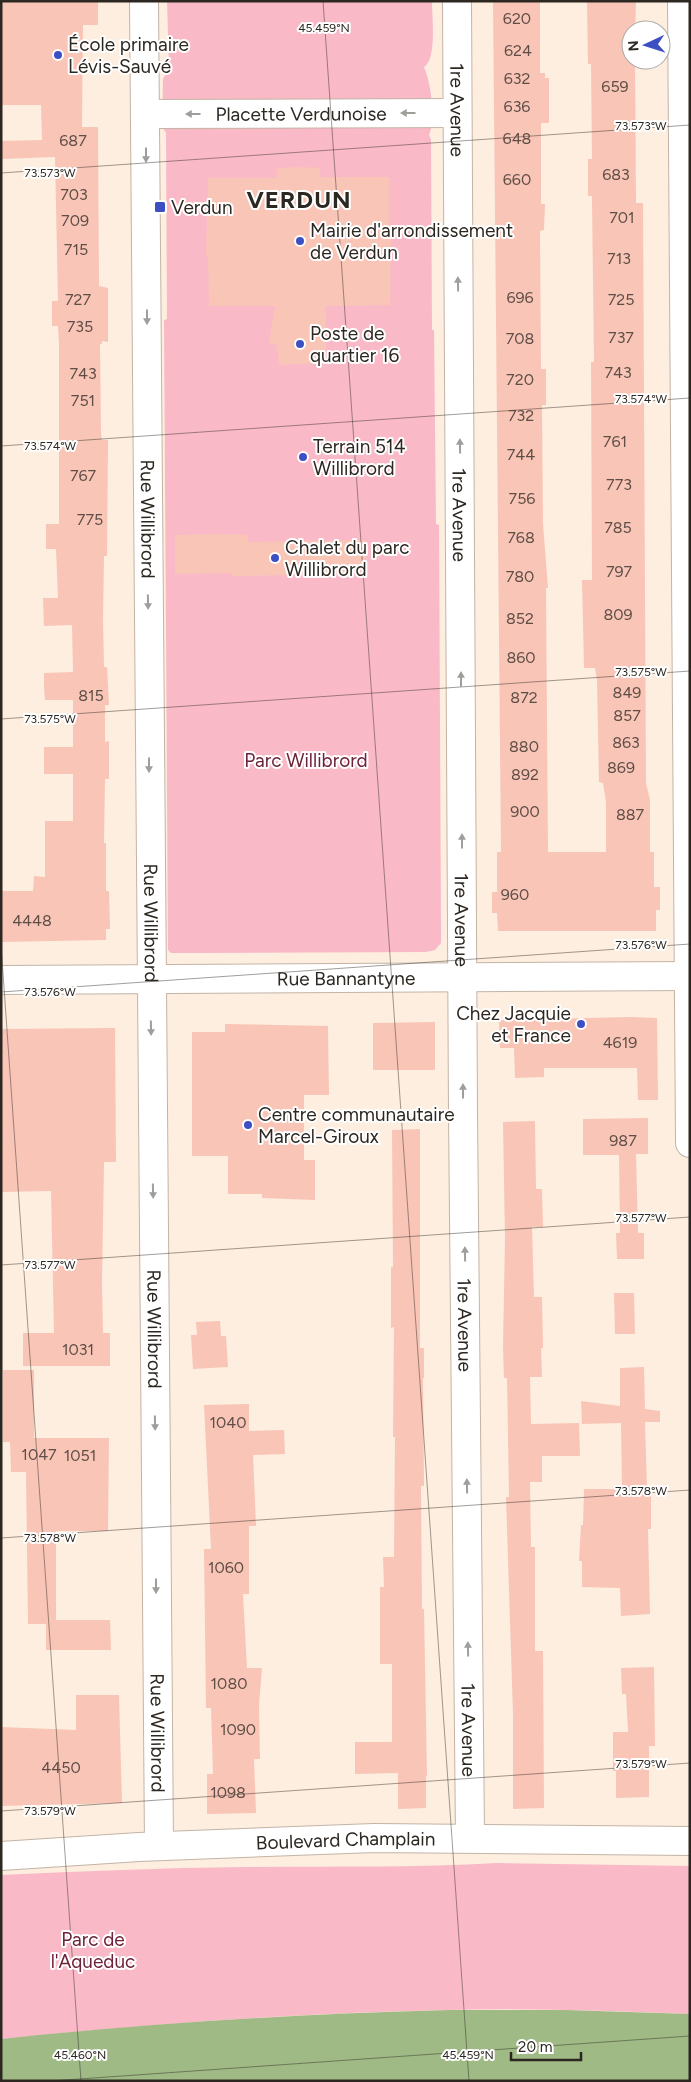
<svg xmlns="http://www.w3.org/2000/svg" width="691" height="2082" font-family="Figtree,sans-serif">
<rect width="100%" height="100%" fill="#fdeedf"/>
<!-- green -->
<g fill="#fab9c7">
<path d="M167,1H432C432,16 437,60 424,67C431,83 436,119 429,135L431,140L432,330H434L436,524L439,525L441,926V943L435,950L426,952L204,953H171L168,950L164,320L167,319L166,133L162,127L163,79L169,68Z"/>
<path d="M497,1863L690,1866V2014C609,2011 528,2008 447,2010C298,2013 149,2024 1,2039V1875C82,1871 163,1868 244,1867C328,1866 413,1868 497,1863Z"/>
</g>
<!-- water -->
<path fill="#9fba85" d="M449,2010H566L690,2014V2081H1V2039C150,2023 300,2014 449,2010Z"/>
<!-- building -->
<g fill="#f9c5b7">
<path d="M1,1H98V25H83L82,127H98L99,286L108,288V342L102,341V344H100L101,434L102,440H108L107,556H104L103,620L104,667H107L109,705H105V742L109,741V779H105L104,843H106V891H109L110,929H106V940L1,942V891H33L34,876L45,877V821H73V774H44V747H73V700H45L44,687V673L73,672L72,625L44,626L43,598H58L56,549H46V524H59V344L58,326H52V301H58L55,157L1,159V141L42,140L41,105H1Z"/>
<path d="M493,1H540V73H545V78H549V123H541V204H545L544,230L540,231L541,369H546V405H542L543,524L548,588H546L548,852H606V802L603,783L599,782L597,680L595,668H584L582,580H592L591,362H594L592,200V196H588V159H592L591,64H588L587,1H636L635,30H631V60H635L636,203H643L646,783L650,800V852H654V887H660V910H656V931H498L497,913H492V892H497V852H501Z"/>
<path d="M298,167L320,168V177H389V226H391L390,305L326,306V363L279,365L277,345L269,343L275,306H209L208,257H206L208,178H277V168Z"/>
<path d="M221,534L248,535V542L365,540L366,574L232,576V573L175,574V535Z"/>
<path d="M631,1017L657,1018L658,1100H638L637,1068H544V1077L515,1078L514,1048H500L499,1020Z"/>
<path d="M435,1022V1070H373V1023Z"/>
<path d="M225,1024L328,1026L329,1095H304V1160H315V1200L262,1198V1194H228V1156H192V1032H225Z"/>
<path d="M115,1028L116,1162H104L102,1283L103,1333H110V1366H23V1333H54L51,1191L2,1192L1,1029Z"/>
<path d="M648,1118V1154H636L638,1233H644V1259H617L616,1233H620L619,1155H583V1119Z"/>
<path d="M535,1121L536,1189H542L543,1227H532L534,1297H542L543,1348H541L542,1377H530L531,1424L579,1423L580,1456H542V1482H530L531,1547H535V1651H543L544,1808L513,1809V1714L506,1497H509L507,1378H504L503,1347L505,1238L503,1122Z"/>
<path d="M420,1129V1348H424V1378H423L424,1486H421L422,1609H424L427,1776H426V1808L398,1809V1773L355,1774V1742H392V1664H380V1587H384L383,1557H394L395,1437H393L394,1327L391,1328V1267H393L392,1130Z"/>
<path d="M614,1293H634L635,1334H615Z"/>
<path d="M220,1321L221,1336H226L228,1367L193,1369L191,1335H197L196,1322Z"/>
<path d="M644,1367L645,1409L660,1411V1422H645L647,1489L651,1488V1529H648L650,1614L621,1616L620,1588L582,1587V1561H579L581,1525H583L584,1489H622L621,1423L582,1424L581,1401L620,1406V1368Z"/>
<path d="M3,1370H34V1438H109L108,1531H56V1620H110L111,1650H46V1624H28L26,1472H11L10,1442H3Z"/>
<path d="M249,1404V1431L284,1430L285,1454L253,1455L256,1526H249V1594H243L247,1668H262L259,1705L260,1759H254L256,1813L207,1814V1774H213L211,1708H206L204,1549H211L204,1405Z"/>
<path d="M654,1667L655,1746H649V1797L616,1798V1771H613V1732H628L626,1694H622L621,1668Z"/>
<path d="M76,1695H119L122,1803L1,1806V1727L76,1730Z"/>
</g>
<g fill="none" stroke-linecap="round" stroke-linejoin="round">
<!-- minor casing -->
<g stroke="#c3b4a6" stroke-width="30">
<g id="minor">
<path id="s1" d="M144,1L159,1846"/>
<path id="s2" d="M457,1L463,1113L470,1838"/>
<path d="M682,1L690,1143"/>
<path id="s3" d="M146,114L457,113"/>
<path id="s4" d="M1,980L690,976"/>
</g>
</g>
<!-- major casing -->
<g stroke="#c3b4a6" stroke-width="30">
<g id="major">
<path id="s5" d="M1,1856L139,1847L374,1838L690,1841"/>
</g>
</g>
<!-- minor -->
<use href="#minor" stroke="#fff" stroke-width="28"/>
<!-- major -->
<use href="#major" stroke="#fff" stroke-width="28"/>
</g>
<!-- one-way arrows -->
<defs><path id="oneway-solid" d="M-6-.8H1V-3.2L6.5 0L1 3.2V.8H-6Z" transform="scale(1.25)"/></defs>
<g fill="#a09e9b">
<use href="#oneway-solid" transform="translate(408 113) rotate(180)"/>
<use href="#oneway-solid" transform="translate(193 114) rotate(180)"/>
<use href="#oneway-solid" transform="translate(146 155) rotate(90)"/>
<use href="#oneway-solid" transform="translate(458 284) rotate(-91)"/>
<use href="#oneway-solid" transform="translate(147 317) rotate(90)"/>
<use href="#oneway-solid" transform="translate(460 446) rotate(-91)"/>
<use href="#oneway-solid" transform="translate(148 602) rotate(89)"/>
<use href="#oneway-solid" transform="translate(461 679) rotate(-90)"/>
<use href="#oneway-solid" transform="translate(149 765) rotate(90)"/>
<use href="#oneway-solid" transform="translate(462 841) rotate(-90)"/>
<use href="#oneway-solid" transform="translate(151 1028) rotate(89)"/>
<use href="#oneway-solid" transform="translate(463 1091) rotate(-90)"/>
<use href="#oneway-solid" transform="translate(153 1191) rotate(89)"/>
<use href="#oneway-solid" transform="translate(465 1254) rotate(-91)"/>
<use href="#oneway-solid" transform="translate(155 1423) rotate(89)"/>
<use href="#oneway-solid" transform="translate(467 1486) rotate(-91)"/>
<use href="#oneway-solid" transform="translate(156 1586) rotate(90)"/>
<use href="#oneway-solid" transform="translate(468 1649) rotate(-91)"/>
</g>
<!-- ticks -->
<path fill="none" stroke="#2c2721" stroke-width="1" stroke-opacity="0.45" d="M323,1L469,2081M1,173L690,125M1,446L690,398M1,719L690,671M1,945L81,2081M1,992L690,944M1,1265L690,1217M1,1538L690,1490M1,1811L690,1763M51,2081L690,2036"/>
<!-- markers -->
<g fill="#3d50c3" stroke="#fff" stroke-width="2">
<circle cx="58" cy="55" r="5"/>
<rect x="154" y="201" width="12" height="12" rx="2.5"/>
<circle cx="300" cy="241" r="5"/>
<circle cx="300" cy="344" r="5"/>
<circle cx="303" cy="457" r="5"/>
<circle cx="275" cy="558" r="5"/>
<circle cx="581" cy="1024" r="5"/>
<circle cx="248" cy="1125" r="5"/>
</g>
<g text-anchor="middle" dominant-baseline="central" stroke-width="4" stroke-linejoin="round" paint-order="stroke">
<!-- number labels -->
<g font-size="16" fill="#5f4e46">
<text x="517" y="18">620</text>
<text x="518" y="50">624</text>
<text x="517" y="78">632</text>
<text x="615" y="86">659</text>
<text x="517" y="106">636</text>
<text x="517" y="138">648</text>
<text x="73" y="140">687</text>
<text x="616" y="174">683</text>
<text x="517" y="179">660</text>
<text x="74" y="194">703</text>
<text x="622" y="217">701</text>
<text x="75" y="220">709</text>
<text x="76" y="249">715</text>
<text x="619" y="258">713</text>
<text x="520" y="297">696</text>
<text x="78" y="299">727</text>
<text x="621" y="299">725</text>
<text x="80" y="326">735</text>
<text x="621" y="337">737</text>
<text x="520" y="338">708</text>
<text x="618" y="372">743</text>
<text x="83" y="373">743</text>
<text x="520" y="379">720</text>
<text x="83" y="400">751</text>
<text x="521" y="415">732</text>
<text x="615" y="441">761</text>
<text x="521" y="454">744</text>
<text x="83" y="475">767</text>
<text x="619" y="484">773</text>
<text x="522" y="498">756</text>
<text x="90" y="519">775</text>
<text x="618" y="527">785</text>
<text x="521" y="537">768</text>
<text x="619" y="571">797</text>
<text x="520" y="576">780</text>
<text x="618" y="614">809</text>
<text x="520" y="618">852</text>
<text x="521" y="657">860</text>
<text x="627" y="692">849</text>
<text x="91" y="695">815</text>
<text x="524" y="697">872</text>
<text x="627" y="715">857</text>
<text x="626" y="742">863</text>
<text x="524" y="746">880</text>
<text x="621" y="767">869</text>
<text x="525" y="774">892</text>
<text x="525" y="811">900</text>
<text x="630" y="814">887</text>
<text x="515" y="894">960</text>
<text x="32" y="920">4448</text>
<text x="620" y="1042">4619</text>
<text x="623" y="1140">987</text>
<text x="78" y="1349">1031</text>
<text x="228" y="1422">1040</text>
<text x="39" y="1454">1047</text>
<text x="80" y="1455">1051</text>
<text x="226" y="1567">1060</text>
<text x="229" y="1683">1080</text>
<text x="238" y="1729">1090</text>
<text x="61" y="1767">4450</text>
<text x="228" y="1792">1098</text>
</g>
<!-- poi labels -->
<g font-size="19" fill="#2c2721" stroke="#fff" text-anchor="start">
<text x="68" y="44">École primaire<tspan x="68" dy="22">Lévis-Sauvé</tspan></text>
<text x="171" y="207">Verdun</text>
<text x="310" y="230">Mairie d'arrondissement<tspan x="310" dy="22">de Verdun</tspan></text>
<text x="310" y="333">Poste de<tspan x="310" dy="22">quartier 16</tspan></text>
<text x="313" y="446">Terrain 514<tspan x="313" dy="22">Willibrord</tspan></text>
<text x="285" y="547">Chalet du parc<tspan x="285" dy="22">Willibrord</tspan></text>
<text x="571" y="1013" text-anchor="end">Chez Jacquie<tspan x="571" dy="22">et France</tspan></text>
<text x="258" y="1114">Centre communautaire<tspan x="258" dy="22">Marcel-Giroux</tspan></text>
</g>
<!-- street labels -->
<g font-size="19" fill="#2c2721" stroke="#fff">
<text stroke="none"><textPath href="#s2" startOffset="109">1re Avenue</textPath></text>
<text stroke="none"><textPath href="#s3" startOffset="155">Placette Verdunoise</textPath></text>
<text stroke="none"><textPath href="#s2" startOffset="514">1re Avenue</textPath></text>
<text stroke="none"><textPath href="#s1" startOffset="518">Rue Willibrord</textPath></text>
<text stroke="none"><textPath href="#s2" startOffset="919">1re Avenue</textPath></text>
<text stroke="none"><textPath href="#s1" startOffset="922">Rue Willibrord</textPath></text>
<text stroke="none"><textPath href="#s4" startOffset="345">Rue Bannantyne</textPath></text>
<text stroke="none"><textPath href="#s2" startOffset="1324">1re Avenue</textPath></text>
<text stroke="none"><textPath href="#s1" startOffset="1328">Rue Willibrord</textPath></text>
<text stroke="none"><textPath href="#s2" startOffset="1729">1re Avenue</textPath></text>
<text stroke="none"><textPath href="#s1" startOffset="1732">Rue Willibrord</textPath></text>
<text stroke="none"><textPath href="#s5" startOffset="345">Boulevard Champlain</textPath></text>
</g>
<!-- park labels -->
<g font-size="19" fill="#6e223a" stroke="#fff">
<text x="306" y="760">Parc Willibrord</text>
<text x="93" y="1939">Parc de<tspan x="93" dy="22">l'Aqueduc</tspan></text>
</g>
<!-- district labels -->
<g font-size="24" font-weight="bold" letter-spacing="1" fill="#2c2721" stroke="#fff">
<text x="299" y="199">VERDUN</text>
</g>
</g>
<g font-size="12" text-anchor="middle" fill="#2c2721" stroke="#fff" stroke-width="4" stroke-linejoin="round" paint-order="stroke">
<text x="324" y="32">45.459°N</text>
<text x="641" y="130">73.573°W</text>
<text x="50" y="177">73.573°W</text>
<text x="641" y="403">73.574°W</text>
<text x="50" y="450">73.574°W</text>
<text x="641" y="676">73.575°W</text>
<text x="50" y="723">73.575°W</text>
<text x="641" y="949">73.576°W</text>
<text x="50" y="996">73.576°W</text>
<text x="641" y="1222">73.577°W</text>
<text x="50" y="1269">73.577°W</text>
<text x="641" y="1495">73.578°W</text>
<text x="50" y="1542">73.578°W</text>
<text x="641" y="1768">73.579°W</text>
<text x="50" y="1815">73.579°W</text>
<text x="80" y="2059">45.460°N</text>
<text x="468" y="2059">45.459°N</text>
</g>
<!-- border -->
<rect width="691" height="2082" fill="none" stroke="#2c2721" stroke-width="5"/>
<!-- north arrow -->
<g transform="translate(646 45) rotate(266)"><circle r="24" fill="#ffffff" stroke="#aba9a6"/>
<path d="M0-4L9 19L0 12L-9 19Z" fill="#3d50c3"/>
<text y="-8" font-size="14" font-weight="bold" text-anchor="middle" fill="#2c2721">N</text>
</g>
<!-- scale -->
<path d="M511 2052v8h70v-8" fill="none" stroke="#2c2721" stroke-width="2.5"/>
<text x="518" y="2052" font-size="15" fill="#2c2721" stroke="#ffffff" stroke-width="4" paint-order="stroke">20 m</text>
</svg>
